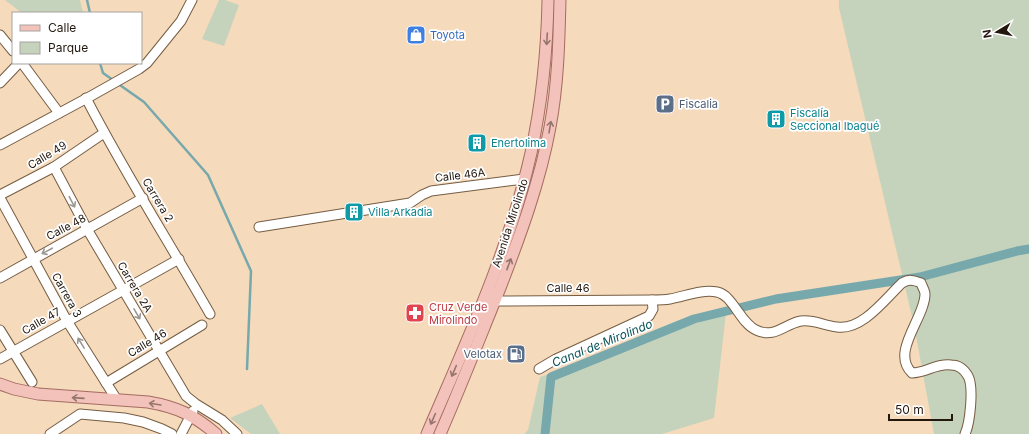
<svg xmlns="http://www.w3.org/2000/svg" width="1029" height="434" font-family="Inter,sans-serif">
<rect width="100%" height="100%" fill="#f5dabc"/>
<!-- green -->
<g fill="#c6d3bc">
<path d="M5,0H80L83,13H22Z"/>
<path d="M219,0H225L239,5L224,46L202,39Z"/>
<path d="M839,0H1029V434H934L914,325L839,8Z"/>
<path d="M726,313L714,418L662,434H524L528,430L540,377Z"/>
<path d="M262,404L280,434H251L230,418Z"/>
</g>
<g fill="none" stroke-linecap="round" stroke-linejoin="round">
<!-- stream -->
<g stroke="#77a8ac" stroke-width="2.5">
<path d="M87,0L90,13"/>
<path d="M100,63L103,73L113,80"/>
<path d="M117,83L144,102L208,175L251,271L247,369"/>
</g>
<!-- canal -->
<path stroke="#77a8ac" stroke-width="9" d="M545,434L551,377L694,319L776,299L920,277L1017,251L1029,249"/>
<!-- minor casing -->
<g stroke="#755d43" stroke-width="11">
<g id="minor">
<path d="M0,35L13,51"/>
<path d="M22,63L59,113"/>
<path d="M0,83L19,63"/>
<path d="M86,98C124,172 169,242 210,314"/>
<path d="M0,145L91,96L139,69L147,63L181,21L192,0"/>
<path d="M54,167L87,229L186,396L196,404L222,420L237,434"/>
<path d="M0,195L54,167L104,133"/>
<path d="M0,198L67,321L117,400"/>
<path d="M259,227L410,203L422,195L431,191L524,179"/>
<path d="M0,278L143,198"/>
<path d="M490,299L495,301L652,300C658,300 664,300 670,299C686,296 702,289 717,292C733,295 740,323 756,330C775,339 784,324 801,321C814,319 824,326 837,327C862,331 885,299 902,283C909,279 913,280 921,283C922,286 925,291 925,294C925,318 890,352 912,373C926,373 936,363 951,365C958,365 964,369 968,376C974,387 970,423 965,434"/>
<path d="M0,330L32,382"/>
<path d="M0,359L179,259"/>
<path d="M539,369L556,359L649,316L653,309L652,300"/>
<path d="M106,383L202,325"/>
<path d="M50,434L80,414L124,418L143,422L162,429L172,434"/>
<path d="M181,434L193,411"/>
</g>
</g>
<!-- major casing -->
<g stroke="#a56c61" stroke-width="13">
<g id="major">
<path d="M0,384L14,389L38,394L148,402C177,407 194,415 216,434"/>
<path d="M427,434C466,343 509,251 531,153C542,102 547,52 548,0"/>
<path d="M440,434C461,386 480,337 500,288C520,236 540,182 550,127C558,85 559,42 560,0"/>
</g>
</g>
<!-- minor -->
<use href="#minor" stroke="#fff" stroke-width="9"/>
<!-- major -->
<use href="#major" stroke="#f3c2bb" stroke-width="11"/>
</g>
<!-- one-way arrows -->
<defs><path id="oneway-shaft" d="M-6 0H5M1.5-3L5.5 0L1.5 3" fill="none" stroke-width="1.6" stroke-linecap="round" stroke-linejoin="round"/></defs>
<g stroke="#95766d">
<use href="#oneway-shaft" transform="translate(547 39) rotate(93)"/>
<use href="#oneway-shaft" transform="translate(550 127) rotate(-80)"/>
<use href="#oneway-shaft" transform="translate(509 264) rotate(-69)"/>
<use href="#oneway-shaft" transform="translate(454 371) rotate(113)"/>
<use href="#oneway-shaft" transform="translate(78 398) rotate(-176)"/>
<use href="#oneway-shaft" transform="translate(155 404) rotate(-171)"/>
<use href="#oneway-shaft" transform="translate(433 419) rotate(114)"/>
</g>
<g stroke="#9c9793">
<use href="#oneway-shaft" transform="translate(72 202) rotate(62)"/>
<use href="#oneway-shaft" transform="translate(47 251) rotate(152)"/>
<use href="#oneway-shaft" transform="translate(137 314) rotate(60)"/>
<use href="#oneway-shaft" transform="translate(81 343) rotate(-122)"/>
</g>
<!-- icons -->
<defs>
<g id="shop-square" transform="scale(1)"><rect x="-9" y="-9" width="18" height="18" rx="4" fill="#3f7fe0" stroke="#fff"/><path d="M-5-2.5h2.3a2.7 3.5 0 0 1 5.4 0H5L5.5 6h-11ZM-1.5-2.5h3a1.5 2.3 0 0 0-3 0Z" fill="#fff"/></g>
<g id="parking-square" transform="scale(1)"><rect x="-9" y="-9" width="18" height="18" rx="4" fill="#5c6f8a" stroke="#fff"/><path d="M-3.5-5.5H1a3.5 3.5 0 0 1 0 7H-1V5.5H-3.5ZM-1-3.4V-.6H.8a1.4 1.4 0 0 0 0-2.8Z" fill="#fff"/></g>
<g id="building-square" transform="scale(1)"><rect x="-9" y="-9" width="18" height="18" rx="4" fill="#0f9aa8" stroke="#fff"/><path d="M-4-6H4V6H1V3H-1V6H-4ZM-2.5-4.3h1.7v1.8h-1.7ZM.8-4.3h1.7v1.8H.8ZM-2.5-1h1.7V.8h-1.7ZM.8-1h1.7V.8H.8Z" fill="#fff"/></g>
<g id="pharmacy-square" transform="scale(1)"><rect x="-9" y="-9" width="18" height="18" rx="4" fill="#e0444e" stroke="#fff"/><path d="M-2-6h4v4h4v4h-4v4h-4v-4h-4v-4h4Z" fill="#fff"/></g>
<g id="fuel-square" transform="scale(1)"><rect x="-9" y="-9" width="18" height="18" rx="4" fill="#5c6f8a" stroke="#fff"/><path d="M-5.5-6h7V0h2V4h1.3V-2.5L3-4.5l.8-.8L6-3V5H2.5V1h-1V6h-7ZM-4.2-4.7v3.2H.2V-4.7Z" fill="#fff"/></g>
</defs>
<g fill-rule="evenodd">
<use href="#shop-square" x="416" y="35"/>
<use href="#parking-square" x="665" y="104"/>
<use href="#building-square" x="776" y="119"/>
<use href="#building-square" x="477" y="143"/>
<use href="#building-square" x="354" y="212"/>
<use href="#pharmacy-square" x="415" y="313"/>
<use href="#fuel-square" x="516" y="354"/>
</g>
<g text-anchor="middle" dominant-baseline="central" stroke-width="3.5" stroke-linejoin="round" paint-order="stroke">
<!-- shop labels -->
<g font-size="11" fill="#366cbe" stroke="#fff" text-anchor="start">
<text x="430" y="35">Toyota</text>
</g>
<!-- service labels -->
<g font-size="11" fill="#4e5e75" stroke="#fff" text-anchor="start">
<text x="679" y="104">Fiscalia</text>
<text x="502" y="354" text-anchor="end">Velotax</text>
</g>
<!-- culture labels -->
<g font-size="11" fill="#0d838f" stroke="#fff" text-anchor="start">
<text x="790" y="113">Fiscalía<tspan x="790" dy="13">Seccional Ibagué</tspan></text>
<text x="491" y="143">Enertolima</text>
<text x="368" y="212">Villa Arkadia</text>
</g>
<!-- street labels -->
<g font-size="11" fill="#22180e" stroke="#fff">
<text transform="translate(47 155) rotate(-31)">Calle 49</text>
<text transform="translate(460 175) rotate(-7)">Calle 46A</text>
<text transform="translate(158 200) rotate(59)">Carrera 2</text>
<text transform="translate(510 223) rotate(-72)">Avenida Mirolindo</text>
<text transform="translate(66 227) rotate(-28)">Calle 48</text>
<text transform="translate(135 287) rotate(59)">Carrera 2A</text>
<text x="568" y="288">Calle 46</text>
<text transform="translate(67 295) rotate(61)">Carrera 3</text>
<text transform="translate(41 321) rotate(-30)">Calle 47</text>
<text transform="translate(147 343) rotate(-31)">Calle 46</text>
</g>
<!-- health labels -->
<g font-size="11" fill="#be3a42" stroke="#fff" text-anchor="start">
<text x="429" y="307">Cruz Verde<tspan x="429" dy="13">Mirolindo</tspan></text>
</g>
<!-- water labels -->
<g font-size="12" font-style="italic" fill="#0a555a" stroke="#fff">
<text transform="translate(602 343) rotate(-22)">Canal de Mirolindo</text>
</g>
</g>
<!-- legend -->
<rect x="12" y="12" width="130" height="52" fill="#ffffff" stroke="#a7a39f"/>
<rect x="20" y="25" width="20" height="6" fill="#f3c2bb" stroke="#a7a39f"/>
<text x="48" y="32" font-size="12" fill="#22180e">Calle</text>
<rect x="20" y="42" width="20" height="12" fill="#c6d3bc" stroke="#a7a39f"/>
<text x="48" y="52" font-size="12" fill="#22180e">Parque</text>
<!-- north arrow -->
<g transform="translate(997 32) rotate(260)" stroke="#ffffff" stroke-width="3" paint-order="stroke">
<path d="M0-3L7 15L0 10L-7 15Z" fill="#22180e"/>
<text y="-6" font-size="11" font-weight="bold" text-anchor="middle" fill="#22180e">N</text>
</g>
<!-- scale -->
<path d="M889 414v6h63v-6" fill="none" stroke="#22180e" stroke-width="2"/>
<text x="895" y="414" font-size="12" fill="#22180e" stroke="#ffffff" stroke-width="3" paint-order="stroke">50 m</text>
</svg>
